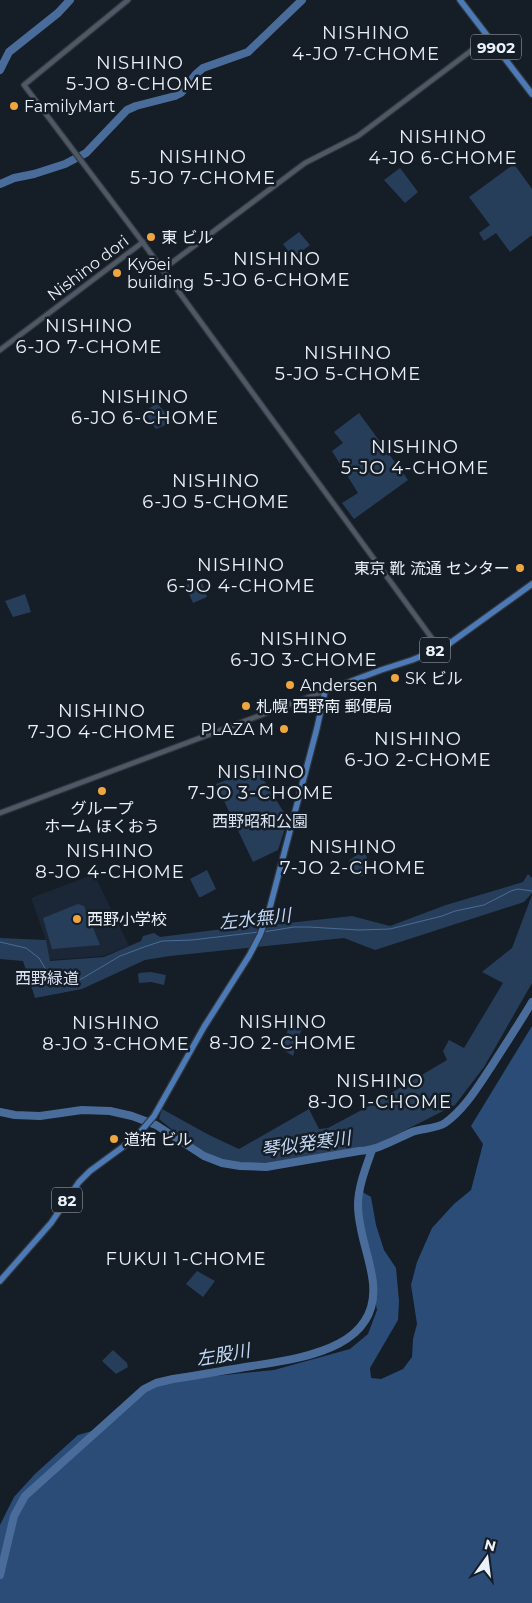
<svg xmlns="http://www.w3.org/2000/svg" width="532" height="1603" font-family="Montserrat,'Noto Sans JP',sans-serif">
<rect width="100%" height="100%" fill="#151d27"/>
<!-- built -->
<path fill="#1b2736" d="M92,875L95,876L129,946L103,956L50,960L46,940L31,898Z"/>
<!-- green -->
<g fill="#273e5b">
<path d="M514,164L532,189V235L510,252L496,233L484,241L479,233L490,225L469,197Z"/>
<path d="M400,168L418,192L405,203L384,180Z"/>
<path d="M299,232L310,245L293,258L283,244Z"/>
<path d="M157,403L173,422L156,429L144,412Z"/>
<path d="M359,413L408,480L354,519L342,503L358,493L332,451L343,443L334,432Z"/>
<path d="M202,582L207,597L193,603L185,585Z"/>
<path d="M25,594L31,612L13,617L5,601Z"/>
<path d="M257,769L288,819L278,850L253,862L216,784Z"/>
<path d="M363,851L367,857L363,876L352,875L355,860L348,861Z"/>
<path d="M207,870L216,889L201,897H199L190,879Z"/>
<path d="M528,874L532,878V893L524,902L375,950L344,938L170,956L145,960L82,989L35,998L23,961L0,959V938L46,940L50,961L104,957L141,941L143,936L154,933L160,937L254,925H270L352,916L390,926L446,905L523,882Z"/>
<path d="M532,895V983L484,1067L455,1105L372,1147L268,1166L221,1161L191,1145L159,1119L162,1109L209,1135L239,1149L309,1109L319,1129L328,1128L371,1105L447,1060L443,1051L449,1040L464,1048L503,983L482,972L512,948Z"/>
<path d="M78,904L84,906L100,945L52,949L43,918Z"/>
<path d="M151,972L166,975L164,985L151,982L139,983L138,975L139,973Z"/>
<path d="M292,1016L303,1020L304,1021L293,1056L280,1048L286,1037L290,1018Z"/>
<path d="M197,1271L215,1281L203,1297L186,1284Z"/>
<path d="M113,1350L127,1363L128,1367L116,1374L102,1361Z"/>
</g>
<!-- forest -->
<path fill="#2b4c77" d="M532,1026V1603H0V1525L14,1497L35,1474L78,1435L106,1427L152,1387L187,1379L274,1370L350,1349L368,1334L377,1310L370,1274L368,1249L360,1226L354,1202L359,1190L371,1197L376,1225L384,1250L396,1268L399,1301L398,1320L370,1368L371,1378L381,1379L403,1369L412,1357L413,1339L417,1324L411,1285L417,1262L432,1228L454,1204L471,1190L483,1144L471,1126Z"/>
<g fill="none" stroke-linecap="round" stroke-linejoin="round">
<!-- stream -->
<g stroke="#496c9a" stroke-width="1">
<path d="M263,932L294,927H309L359,930L390,929L442,916L455,911L484,905L511,891L518,889L532,891"/>
<path d="M0,942L26,948L39,958L51,978L56,981L65,984L75,982L83,978L120,956L144,947L162,941L192,940L259,932"/>
</g>
<!-- river -->
<g stroke="#496c9a" stroke-width="8">
<path d="M0,70L9,52L58,13L70,0"/>
<path d="M0,184L14,178L34,174L65,164L86,153L127,110L136,106L175,96L181,93L196,74L203,68L248,52L302,0"/>
<path d="M0,1112L15,1115L40,1116L82,1110L110,1111L132,1116L156,1125L204,1156L222,1163L240,1166L266,1167L359,1151C378,1150 394,1140 412,1132C423,1128 436,1129 445,1123C465,1109 478,1086 491,1067C505,1045 519,1024 532,1002"/>
<path d="M0,1575L14,1516L25,1496L144,1389L156,1383L173,1379C200,1375 226,1370 252,1366C303,1358 385,1348 372,1276C368,1252 358,1229 358,1205C358,1187 366,1167 372,1150"/>
</g>
<!-- tertiary casing -->
<g stroke="#31363e" stroke-width="7">
<g id="tertiary">
<path d="M128,0L24,85L138,236L439,648"/>
<path d="M162,270L305,163L358,136L488,38"/>
<path d="M0,350L143,242"/>
<path d="M0,813L325,691"/>
</g>
</g>
<!-- primary casing -->
<g stroke="#31363e" stroke-width="8">
<g id="primary">
<path d="M460,0L532,94"/>
<path d="M0,1281L51,1223L79,1182L90,1171L135,1138L154,1116L204,1027L249,956L260,935L270,907L317,728L325,691L381,670L412,660L446,646L532,584"/>
</g>
</g>
<!-- tertiary -->
<use href="#tertiary" stroke="#4f5966" stroke-width="4.5"/>
<!-- primary -->
<use href="#primary" stroke="#4b7ab7" stroke-width="5.5"/>
</g>
<!-- markers -->
<g fill="#f0a63f" stroke="#151d27" stroke-width="2">
<circle cx="14" cy="106" r="5"/>
<circle cx="151" cy="237" r="5"/>
<circle cx="117" cy="273" r="5"/>
<circle cx="520" cy="568" r="5"/>
<circle cx="395" cy="678" r="5"/>
<circle cx="290" cy="685" r="5"/>
<circle cx="246" cy="706" r="5"/>
<circle cx="284" cy="729" r="5"/>
<circle cx="102" cy="791" r="5"/>
<circle cx="77" cy="919" r="5"/>
<circle cx="114" cy="1139" r="5"/>
</g>
<g text-anchor="middle" dominant-baseline="central" stroke-width="5" stroke-linejoin="round" paint-order="stroke">
<!-- shield labels -->
<g fill="#151d27" stroke="#abb1b9" stroke-width="1">
<rect x="471" y="34.5" width="50" height="25" rx="4"/>
<rect x="420" y="637.5" width="30" height="25" rx="4"/>
<rect x="52" y="1187.5" width="30" height="25" rx="4"/>
</g>
<g font-size="15" font-weight="bold" fill="#ebf1f8">
<text x="496" y="47">9902</text>
<text x="435" y="650">82</text>
<text x="67" y="1200">82</text>
</g>
<!-- poi labels -->
<g font-size="16" fill="#ebf1f8" stroke="#151d27" text-anchor="start">
<text x="24" y="106">FamilyMart</text>
<text x="161" y="237">東 ビル</text>
<text x="127" y="264">Kyōei<tspan x="127" dy="18">building</tspan></text>
<text x="510" y="568" text-anchor="end">東京 靴 流通 センター</text>
<text x="405" y="678">SK ビル</text>
<text x="300" y="685">Andersen</text>
<text x="256" y="706">札幌 西野南 郵便局</text>
<text x="274" y="729" text-anchor="end">PLAZA M</text>
<text x="102" y="808" text-anchor="middle">グループ<tspan x="102" dy="18">ホーム ほくおう</tspan></text>
<text x="87" y="919">西野小学校</text>
<text x="124" y="1139">道拓 ビル</text>
</g>
<!-- street labels -->
<g font-size="16" fill="#ebf1f8" stroke="#151d27">
<text transform="translate(88 268) rotate(-37)">Nishino dori</text>
</g>
<!-- park labels -->
<g font-size="16" fill="#d9e3f2" stroke="#151d27">
<text x="260" y="821">西野昭和公園</text>
<text x="47" y="978">西野緑道</text>
</g>
<!-- neighbourhood labels -->
<g font-size="18" letter-spacing="1" fill="#ebf1f8" stroke="#151d27">
<text x="366" y="33">NISHINO<tspan x="366" dy="21">4-JO 7-CHOME</tspan></text>
<text x="140" y="63">NISHINO<tspan x="140" dy="21">5-JO 8-CHOME</tspan></text>
<text x="443" y="137">NISHINO<tspan x="443" dy="21">4-JO 6-CHOME</tspan></text>
<text x="203" y="157">NISHINO<tspan x="203" dy="21">5-JO 7-CHOME</tspan></text>
<text x="277" y="259">NISHINO<tspan x="277" dy="21">5-JO 6-CHOME</tspan></text>
<text x="89" y="326">NISHINO<tspan x="89" dy="21">6-JO 7-CHOME</tspan></text>
<text x="348" y="353">NISHINO<tspan x="348" dy="21">5-JO 5-CHOME</tspan></text>
<text x="145" y="397">NISHINO<tspan x="145" dy="21">6-JO 6-CHOME</tspan></text>
<text x="415" y="447">NISHINO<tspan x="415" dy="21">5-JO 4-CHOME</tspan></text>
<text x="216" y="481">NISHINO<tspan x="216" dy="21">6-JO 5-CHOME</tspan></text>
<text x="241" y="565">NISHINO<tspan x="241" dy="21">6-JO 4-CHOME</tspan></text>
<text x="304" y="639">NISHINO<tspan x="304" dy="21">6-JO 3-CHOME</tspan></text>
<text x="102" y="711">NISHINO<tspan x="102" dy="21">7-JO 4-CHOME</tspan></text>
<text x="418" y="739">NISHINO<tspan x="418" dy="21">6-JO 2-CHOME</tspan></text>
<text x="261" y="772">NISHINO<tspan x="261" dy="21">7-JO 3-CHOME</tspan></text>
<text x="353" y="847">NISHINO<tspan x="353" dy="21">7-JO 2-CHOME</tspan></text>
<text x="110" y="851">NISHINO<tspan x="110" dy="21">8-JO 4-CHOME</tspan></text>
<text x="283" y="1022">NISHINO<tspan x="283" dy="21">8-JO 2-CHOME</tspan></text>
<text x="116" y="1023">NISHINO<tspan x="116" dy="21">8-JO 3-CHOME</tspan></text>
<text x="380" y="1081">NISHINO<tspan x="380" dy="21">8-JO 1-CHOME</tspan></text>
<text x="186" y="1259">FUKUI 1-CHOME</text>
</g>
<!-- water labels -->
<g font-size="18" font-style="italic" fill="#c2d7f4" stroke="#151d27">
<text transform="translate(255 919) rotate(-6)">左水無川</text>
<text transform="translate(306 1144) rotate(-8)">琴似発寒川</text>
<text transform="translate(223 1355) rotate(-10)">左股川</text>
</g>
</g>
<!-- north arrow -->
<g transform="translate(487 1558) rotate(14)" stroke="#151d27" stroke-width="4" paint-order="stroke">
<path d="M0-4L9 19L0 12L-9 19Z" fill="#ebf1f8"/>
<text y="-8" font-size="14" font-weight="bold" text-anchor="middle" fill="#ebf1f8">N</text>
</g>
</svg>
